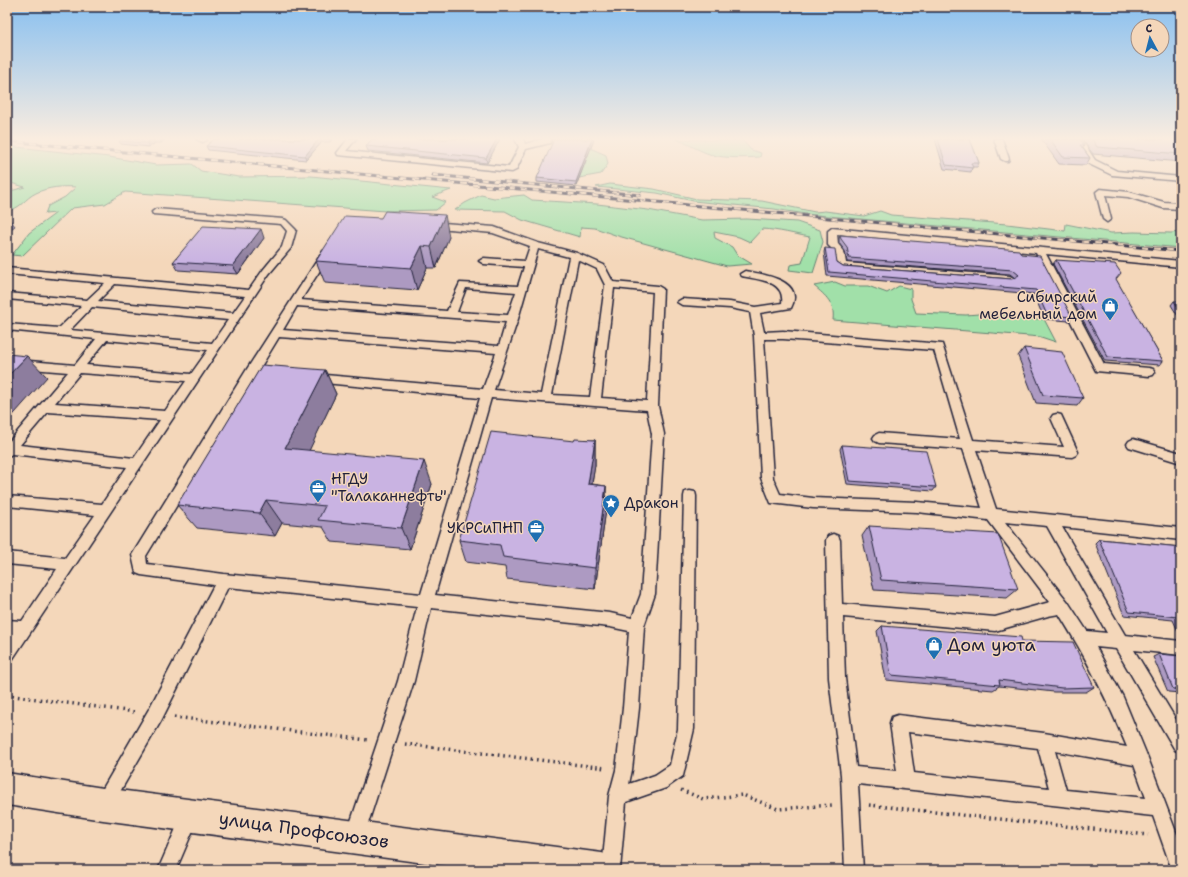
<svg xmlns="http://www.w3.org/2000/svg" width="1188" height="877" font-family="'Shantell Sans',sans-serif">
<rect width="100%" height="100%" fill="#f4d7ba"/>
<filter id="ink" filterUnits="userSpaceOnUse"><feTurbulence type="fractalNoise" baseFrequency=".025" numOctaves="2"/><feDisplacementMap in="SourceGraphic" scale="8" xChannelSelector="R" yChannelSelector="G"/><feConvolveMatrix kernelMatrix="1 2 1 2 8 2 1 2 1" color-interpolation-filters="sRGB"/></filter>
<g filter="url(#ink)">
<!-- green -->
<g fill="#a1e0a9" stroke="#628172">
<path d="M675,139L743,141L751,150L761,153L760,157C743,158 719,159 704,152C694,148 685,142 675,139Z"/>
<path d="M7,146L109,157L156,165L192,164L201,171L239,177L311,176L451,190L432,197L446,202L436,210L386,211L125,192L105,204L72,208L22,256L12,255L29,233L56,213L45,214L48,206L65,197L76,187C63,186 48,187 36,193C25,198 20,210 7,210V192L25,187L7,182V166H11L7,165Z"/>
<path d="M590,148L606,155L608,164L601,174L579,178Z"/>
<path d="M610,184L654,189L697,199L762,201L815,212L825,211L864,216L880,211L891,215L1007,224L1065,231L1066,224L1111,233L1134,232L1171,233L1181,232V248L806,214L774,209L693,201L657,193L596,187Z"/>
<path d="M481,195L494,198L524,195L532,200L597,204L648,210L702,220L747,219L797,222L820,230L823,242L813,273L789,270L790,265L802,263L810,237C793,234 780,230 762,229L750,242L739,237L714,232L715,238L732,247L737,255L752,264L727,266L618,236L595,228L581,227L580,237L522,220L505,211L455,210L465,203Z"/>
<path d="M835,282L845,286H868L887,293L899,286L911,289V299L916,313L966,315L1003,312L1024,319H1044L1056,342L1041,337L833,320C835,303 826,296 814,286Z"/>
</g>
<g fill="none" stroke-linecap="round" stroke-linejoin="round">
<!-- lane casing -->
<g stroke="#22223b" stroke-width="3">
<g id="lane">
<path d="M196,139H206L207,140L203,142Z"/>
<path d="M348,139H356L346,151L509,167L519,147L515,139H523L525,144L543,139H551L550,143L526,149L516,170L512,172L338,155L337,153Z"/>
<path d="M994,139H1002L1009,159L1008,161H1005L1001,159Z"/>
<path d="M1073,139H1081L1095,160L1117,171L1181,177V181L1112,175L1089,164Z"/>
<path d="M1100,189L1129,192L1164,202L1181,203V209L1163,208L1128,197L1105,195L1111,219L1107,222L1103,219L1096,192Z"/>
<path d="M156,209L283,219L286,220L296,230L291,248L269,274L12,660L7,662V642L12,634H7V620L22,621L57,569L7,564V552L65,558L95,515L7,506V496L102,504L127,467L12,454L7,457V444L68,372L7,367V359L75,365L96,339L7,330V324L59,328L82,306L7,299V293L87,300L105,283L7,274V268L249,290L263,270L282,247L287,231L281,224L153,214L152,212ZM115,284L245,296L233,313L98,301ZM92,307L228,320L212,343L70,330ZM107,340L208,350L191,374L86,365ZM80,373L186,381L165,411L55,403ZM48,412L160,420L134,458L20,445Z"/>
<path d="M431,222L494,227L538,243L577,253L604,265L613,282L658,286L663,289L658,406L664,434L655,594L644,626L639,708L632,770L629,784L655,775L670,765L678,729L684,496L685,492L690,491L695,492L696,496L694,729L683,776L666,788L626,802L620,870H602L609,796L616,770L623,708L629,631L610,627L431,608L414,681L364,836L361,842L355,845L349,842L346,836L398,681L417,607L228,587L161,721L110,809L104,812L98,809L95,803L98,797L149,709L214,585L141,575L136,573L132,555L247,369L323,251L326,250L331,253L301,300L447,311L460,283L518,286L524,267L484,264L479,261L484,258L525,261L530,246L493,233L428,227L427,225L428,223ZM538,249L569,257L541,394L494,390L518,319ZM578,260L597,269L605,285L590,397L552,395ZM466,288L516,292L508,315L457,312ZM614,288L653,292L647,401L601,398ZM297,306L506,322L499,346L283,330ZM279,337L496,353L483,389L314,374L310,375L308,378L310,381L314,382L480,398L421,594L224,574L147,564L146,556ZM491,398L647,410L652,434L641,594L632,618L610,613L435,595Z"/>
<path d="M832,228L1181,261V267L1046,254L1104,364L1149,368L1153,369L1155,372L1153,375L1149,376L1096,371L1036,253L837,234L838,244L844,251L846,263L1010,276L1015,279L1010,282L842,269L837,266L835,252L828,245V231Z"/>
<path d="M745,271C762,274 806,280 791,308L760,313L764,332L783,331L942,344L973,440L1064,447L1051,418L1053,415L1057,414L1061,415L1078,452L1076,455L1072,457L976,450L996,509L1181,528V540L1062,527L1125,635L1181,641V655L1134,650L1181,728V752L1175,750L1116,649L1096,647L1123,697L1148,758L1181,845V870H1172L1153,816L858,784L863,870H845L841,775L829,678L826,540L828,536L833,534L838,536L840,540L842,604L995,617L1050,602L988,520L917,512L813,508L771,503L761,478L754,336L750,312L730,308L682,305L677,302L682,299L730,302L755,307L782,303C785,280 758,280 742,276L740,274ZM764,339H783L934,350L960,439L879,433L875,435L873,438L875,441L879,443L963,449L982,508L917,502L813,498L780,494L773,478ZM1005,522L1047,526L1107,633L1087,631L1068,602ZM1059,614C1086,657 1108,701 1127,747L1044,733L898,715L892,717L890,723L897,771L856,767L845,678L843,617L995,631L1048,616ZM908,732L1038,748L1049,788L914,773ZM1055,751L1134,765L1146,798L1066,790Z"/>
<path d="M1133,439L1181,453V463L1129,447L1127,444L1129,441Z"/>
<path d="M190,807L196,810L199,816L176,870H158L184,810Z"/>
</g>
</g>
<!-- secondary casing -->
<g stroke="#22223b" stroke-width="3">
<path id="secondary" d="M7,773L103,788L602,853L614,858L619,870H477L103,820L7,805Z"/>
</g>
<!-- path -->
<g stroke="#22223b" stroke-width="3.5" stroke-dasharray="1.5 4" stroke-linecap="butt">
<path d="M7,695L135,712"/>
<path d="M174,717L368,740"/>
<path d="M405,744L606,768"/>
<path d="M681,790L703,799L743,795L778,809L832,805"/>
<path d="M869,805L1148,835"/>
</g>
<!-- lane -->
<use href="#lane" fill="#f4d7ba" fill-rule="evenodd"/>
<!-- secondary -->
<use href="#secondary" fill="#f4d7ba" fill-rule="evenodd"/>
<!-- rail casing -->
<g stroke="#22223b" stroke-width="3">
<g id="rail">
<path d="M7,141L1181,251"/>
<path d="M433,175L640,195"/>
</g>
</g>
<!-- rail -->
<use href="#rail" stroke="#f4d7ba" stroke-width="2" stroke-dasharray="6" stroke-linecap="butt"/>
</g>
<!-- wall -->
<g fill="#ad9ac2" stroke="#22223b">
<path d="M121,139H166L161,143H155L149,147L121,144L119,141Z"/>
<path d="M214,139H333L330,142H322L306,160L208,150L206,146Z"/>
<path d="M372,139H500L487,163L368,151L366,146Z"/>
<path d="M594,139L576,186L537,182V178Z"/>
<path d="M935,139H970L979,163L977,167H972L971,172L944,169Z"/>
<path d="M1041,139H1080L1084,145L1083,148L1090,158L1086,165L1059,164Z"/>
<path d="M1082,139H1181V162L1093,154Z"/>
<path d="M840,235L1021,254L1072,317L1069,321L1044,319L1034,294L827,276L824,252L825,248L837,262L843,266L1012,279L1015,278L1010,274L847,262L845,251L839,243V239Z"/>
<path d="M449,237L436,268H427L417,290L325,283L316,261Z"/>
<path d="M264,238L238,274L178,270L173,262Z"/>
<path d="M1056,260L1116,280L1163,361L1160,365L1105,361L1053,264Z"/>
<path d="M1174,301L1181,302V321L1171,305Z"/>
<path d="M1024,348L1083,398L1077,406L1036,403L1018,356Z"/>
<path d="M325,370L336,394L309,450L432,484L410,549L332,542L323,527L282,523L275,536L197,528L177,505Z"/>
<path d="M595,440V465L592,484L606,486V509L595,589L507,579L505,567L466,562L459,540L574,441Z"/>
<path d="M842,445L936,487L933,491L847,484L840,449Z"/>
<path d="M869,526L1018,589L1007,598L874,590L862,536Z"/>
<path d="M1099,539L1181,547V638L1173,620L1124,615L1095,543Z"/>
<path d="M882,626L1094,687L1086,692H1054L999,686L993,690L886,680L877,631Z"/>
<path d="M1159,654L1181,656V693L1168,692L1153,657Z"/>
</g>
<!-- shaded-wall -->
<g fill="#8d7d9e" stroke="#22223b">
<path d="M152,139H153L155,143L149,147L147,143Z"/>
<path d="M159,139H166L161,143Z"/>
<path d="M319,139H321L322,142L306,160L305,156Z"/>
<path d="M329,139H333L330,142Z"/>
<path d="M497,139H500L487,163L486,158Z"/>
<path d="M592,139L594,140L576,186V182Z"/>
<path d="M445,215L449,237L436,268L431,247Z"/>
<path d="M7,216L15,226L7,232Z"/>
<path d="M261,229L264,238L238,274L233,266Z"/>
<path d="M422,246L427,268L417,290L411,268Z"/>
<path d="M27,356L47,377L7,422V377Z"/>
<path d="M325,370L336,394L299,472L285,448Z"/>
<path d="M595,440V465L588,507V484Z"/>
<path d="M424,461L432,484L410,549L401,528Z"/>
<path d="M606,486V509L595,589V568Z"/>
<path d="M266,500L282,523L275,536L259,513Z"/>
</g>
<!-- building -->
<g fill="#c9b3e2" stroke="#22223b">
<path d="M121,139H152L147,143L119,141Z"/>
<path d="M214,139H319L305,156L206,146Z"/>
<path d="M372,139H497L486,158L366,146Z"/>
<path d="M554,139H592L576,182L537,178Z"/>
<path d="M938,139H970L979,163H971L973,168L946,165Z"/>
<path d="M1050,139H1080L1084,145H1080L1090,158L1063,157Z"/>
<path d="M1092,139H1181V154L1097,147Z"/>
<path d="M385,211L445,215L431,247L422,246L411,268L316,261L345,216L381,218Z"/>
<path d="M203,226L261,229L233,266L173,262Z"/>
<path d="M840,235L1019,250L1021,254L1040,256L1072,317L1047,315L1036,290L829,272L825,248L835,249L837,262L843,266L1012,279L1019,275L1013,270L849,258L847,247L841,239Z"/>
<path d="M1056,260L1115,264L1121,273L1116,279L1163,361L1108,357Z"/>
<path d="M1174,301L1181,302V312Z"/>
<path d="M1024,348L1062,352L1083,398L1043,395Z"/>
<path d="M7,354L27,356L7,377Z"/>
<path d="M262,365L325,370L285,448L424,461L401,528L318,520L325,506L266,500L259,513L177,505Z"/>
<path d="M491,432L574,441L575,439L595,440L588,484L606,486L595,568L503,557L500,545L459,540Z"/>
<path d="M842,445L926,451L936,487L849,481Z"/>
<path d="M869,526L998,534L1018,589L881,580Z"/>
<path d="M1099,539L1181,547V624L1178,617L1129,612Z"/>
<path d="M882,626L1021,637L1022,641L1073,642L1094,687L1062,688L999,680L1000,685L891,675Z"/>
<path d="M1159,654L1181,656V690L1173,689Z"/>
</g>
</g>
<!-- sky -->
<linearGradient id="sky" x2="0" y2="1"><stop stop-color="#89c0f0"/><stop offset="0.53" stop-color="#faede0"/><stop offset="1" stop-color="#faede0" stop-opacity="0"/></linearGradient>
<rect width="1188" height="262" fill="url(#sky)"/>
<!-- icons -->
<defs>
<g id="shop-pin" transform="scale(0.9)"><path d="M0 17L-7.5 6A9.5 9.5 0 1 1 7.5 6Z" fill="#1f6fb2" stroke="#f4d7ba"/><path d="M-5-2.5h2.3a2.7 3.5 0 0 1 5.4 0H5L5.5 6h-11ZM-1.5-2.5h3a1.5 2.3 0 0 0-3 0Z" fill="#fff"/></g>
<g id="office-pin" transform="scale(0.9)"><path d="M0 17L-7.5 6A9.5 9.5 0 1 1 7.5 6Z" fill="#1f6fb2" stroke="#f4d7ba"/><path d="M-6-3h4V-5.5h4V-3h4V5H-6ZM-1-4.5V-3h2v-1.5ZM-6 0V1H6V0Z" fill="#fff"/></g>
<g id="sight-pin" transform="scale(0.9)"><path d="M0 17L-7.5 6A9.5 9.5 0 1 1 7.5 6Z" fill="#1f6fb2" stroke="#f4d7ba"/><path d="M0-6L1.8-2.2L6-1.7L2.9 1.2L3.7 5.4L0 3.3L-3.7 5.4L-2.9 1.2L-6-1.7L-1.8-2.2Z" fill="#fff"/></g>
</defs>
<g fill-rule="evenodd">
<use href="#shop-pin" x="1110" y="306"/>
<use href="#office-pin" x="318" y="488"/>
<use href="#sight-pin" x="611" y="503"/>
<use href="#office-pin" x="536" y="528"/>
<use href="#shop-pin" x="934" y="645"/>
</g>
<g text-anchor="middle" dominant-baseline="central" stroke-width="3" stroke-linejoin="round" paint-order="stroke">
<!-- poi labels -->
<g font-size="15" fill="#22223b" stroke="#f4d7ba" text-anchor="end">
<text x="1097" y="297">Сибирский<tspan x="1097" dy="17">мебельный дом</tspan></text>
<text x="331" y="479" text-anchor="start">НГДУ<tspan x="331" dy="17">"Талаканнефть"</tspan></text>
<text x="624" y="503" text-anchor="start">Дракон</text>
<text x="523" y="528">УКРСиПНП</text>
</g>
<!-- near-poi labels -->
<g font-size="18" fill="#22223b" stroke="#f4d7ba" text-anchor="start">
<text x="947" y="645">Дом уюта</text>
</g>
<!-- near-street labels -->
<g font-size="18" fill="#22223b" stroke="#f4d7ba">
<text transform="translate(304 830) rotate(8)">улица Профсоюзов</text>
</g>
</g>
<!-- margin -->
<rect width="1188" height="877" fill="none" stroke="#f4d7ba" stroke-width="24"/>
<rect x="12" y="12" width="1164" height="853" fill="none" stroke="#22223b" stroke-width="1.5" filter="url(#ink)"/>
<!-- north arrow -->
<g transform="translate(1150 38) rotate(353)"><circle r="19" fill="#f4d7ba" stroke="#a08f87"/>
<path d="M0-3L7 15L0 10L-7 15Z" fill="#1f6fb2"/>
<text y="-6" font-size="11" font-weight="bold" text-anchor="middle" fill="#22223b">С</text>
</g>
</svg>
